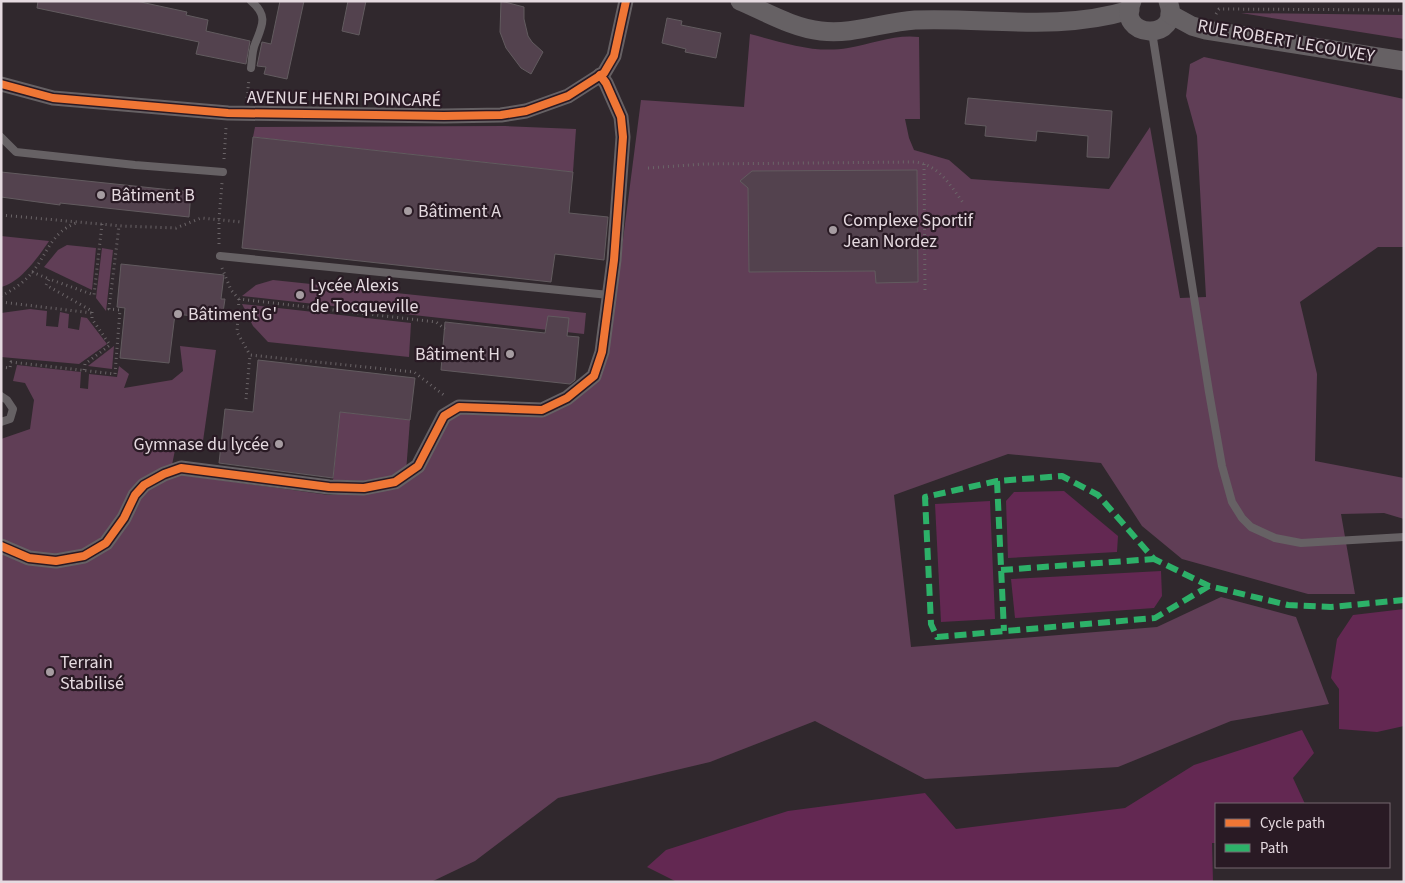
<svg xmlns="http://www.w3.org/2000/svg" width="1405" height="883" font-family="'Source Sans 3',sans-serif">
<rect width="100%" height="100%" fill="#30282d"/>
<!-- green -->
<g fill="#603e56">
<path d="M1241,13L1404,15V39Z"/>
<path d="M750,34C782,42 815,54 848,48C872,44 895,34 919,37L920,119H905L909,138L914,150L949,160L971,179L1109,189L1150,127L1180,298L1206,297L1197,136L1186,96L1190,64L1204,57L1404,99V247H1378L1300,302L1317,374L1315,461L1404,478V519L1384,513L1341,514L1355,594H1308L1182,559L1142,526L1101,463L1008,454L894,495L911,647L1157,627L1221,597L1296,617L1329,704L1231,721L1118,767L925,779L815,721L710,762L558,798L475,861L431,882H1V552L92,558L143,491L175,474L329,495L397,489L452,414L560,407L609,348L641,100L744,107Z"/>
<path d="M505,126L576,129L573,172L253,137L255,127Z"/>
<path d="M1,236L49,241C39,256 20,283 1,287Z"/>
<path d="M67,245L96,248L92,290L44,267L58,250Z"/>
<path d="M102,248L113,250L106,311L96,298Z"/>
<path d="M273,280L586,313L584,334L242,296L256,285Z"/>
<path d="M242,304L411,323L409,357L268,342L253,326Z"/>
<path d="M30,309L47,311L46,326L58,327L60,312L69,314L68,328L79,330L81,317L87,318L107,344L79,364L1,357V313Z"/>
<path d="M114,346L112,369L88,366Z"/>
<path d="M180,346L216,350L203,441L188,443L175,450L172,465L110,531L93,546L68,554H35L1,541V439L30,429L34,400L25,383L13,381L17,365L81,372L80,388L88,389L89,374L117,377L119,366L129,374L124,388L172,380L183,371Z"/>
<path d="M340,412L410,420L406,472L395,482L333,480Z"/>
</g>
<!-- water -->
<g fill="#632852">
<path d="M1064,491L1118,536L1117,552L1008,558L1006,501L1014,492Z"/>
<path d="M990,501L995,619L941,622L935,504Z"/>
<path d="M1161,571L1162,596L1154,608L1015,618L1011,579Z"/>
<path d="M1404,609V726L1377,732L1339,729V689L1331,678L1337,639L1353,615Z"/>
<path d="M1302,730L1314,753L1293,778L1305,804H1216V843H1212L1213,882H677L647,867L666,850L788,811L925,793L956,829L1125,808L1194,765Z"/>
</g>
<!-- building -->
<g fill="#53424e" stroke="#625b5f">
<path d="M38,1H136L187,12L186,15L208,20L206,31L250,41L246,64L196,54L199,42L37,8Z"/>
<path d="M280,1H304L287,79L264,74L266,67L257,66L262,42L271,44Z"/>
<path d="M348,1H366L359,35L342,31Z"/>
<path d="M501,1L524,7V19L528,36L532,42L543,52L531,74L521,68L506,48L500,32Z"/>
<path d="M667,18L682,21L681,25L721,33L716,58L685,52L686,49L662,43Z"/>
<path d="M968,98L1112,111L1109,158L1087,157L1088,136L1037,131L1036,141L985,136L986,126L965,124Z"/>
<path d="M253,137L573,172L569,213L608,217L604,260L555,254L551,282L242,248Z"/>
<path d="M917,170L918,282L876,283L875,271L749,272L748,188L740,181L752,171Z"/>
<path d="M1,172L191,192L189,217L60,203V205L1,197Z"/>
<path d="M121,264L224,275L221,299H225L222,319L175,314L169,363L120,358L125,308L117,307Z"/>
<path d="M548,316L569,318L567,336L579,337L575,380L570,384L441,370L445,322L545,333Z"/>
<path d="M258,360L415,378L410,420L340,412L333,478L219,463L225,409L253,412Z"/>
</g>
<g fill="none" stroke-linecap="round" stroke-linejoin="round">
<!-- path -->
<g stroke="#6b6568" stroke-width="3" stroke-dasharray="1 4" stroke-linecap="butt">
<path d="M1216,14L1219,9L1404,10"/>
<path d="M247,98L249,79"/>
<path d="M224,159L226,128"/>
<path d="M924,164L925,290"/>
<path d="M648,168L704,164L916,162C940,166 950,185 964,204"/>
<path d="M1,215L122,226L176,228L201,218L241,222"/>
<path d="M219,244V219L222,183"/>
<path d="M222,268L231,290L239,299L436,322L445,329"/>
<path d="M32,272L49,279"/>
<path d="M1,296C11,291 22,284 30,275C47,256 50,233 76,223"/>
<path d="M239,299L237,332L250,355"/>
<path d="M1,302L92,313"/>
<path d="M1,367L10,368L11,362L115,374L120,310L109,309L119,226"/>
<path d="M84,370L85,364L110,345L92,319V311L46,285L49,279L94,295L102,224"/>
<path d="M246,399L250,355L414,372L445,396"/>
</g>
<!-- service -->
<g stroke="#666164" stroke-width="8">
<path d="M1152,32L1209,392L1222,466L1232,502L1242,518L1251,527L1275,538L1301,543L1404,537"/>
<path d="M251,68C252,61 252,51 255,44C262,26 269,16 251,1"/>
<path d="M1,137L16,152L135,165L223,172"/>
<path d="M220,256L609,295"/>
<path d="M1,396L7,400L13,409L10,419L1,422"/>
</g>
<!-- minor -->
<g stroke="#666164" stroke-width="15">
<path d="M1,84L53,98L228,113L444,116L501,115L526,111L568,96L604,73L614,56L626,1"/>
<path d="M1,546L29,558L56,561L84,556L106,543L124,518L135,495L144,485L164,474L181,468L329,487L364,488L395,482L418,466L444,416L459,407L542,410L567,398L594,376L602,352L614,260L623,137L621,117L606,83L600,75"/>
</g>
<!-- tertiary -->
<g stroke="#666164" stroke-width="19">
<path d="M740,1C766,12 793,28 821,31C853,35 883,22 915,20C988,17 1057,32 1130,10"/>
<path d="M1132,1C1114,39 1184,43 1168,1"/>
<path d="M1170,14L1192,26L1206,30L1404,61"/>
</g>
<!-- quiet -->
<g stroke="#2db169" stroke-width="6" stroke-dasharray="12 6" stroke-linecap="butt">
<path d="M997,481L1004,631"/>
<path d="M1001,570L1154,559"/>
<path d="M1209,586L1155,618L937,637L931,624L925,497L997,481L1062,476L1098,495L1154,559L1209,586L1288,605L1331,607L1404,600"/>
</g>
<!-- cycleway casing -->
<g stroke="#291a24" stroke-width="11">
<g id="cycleway">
<path d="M1,84L53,98L228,113L444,116L501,115L526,111L568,96L604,73L614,56L626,1"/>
<path d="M1,546L29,558L56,561L84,556L106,543L124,518L135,495L144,485L164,474L181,468L329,487L364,488L395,482L418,466L444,416L459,407L542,410L567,398L594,376L602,352L614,260L623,137L621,117L606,83L600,75"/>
</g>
</g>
<!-- cycleway -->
<use href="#cycleway" stroke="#f07635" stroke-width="8"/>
</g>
<!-- markers -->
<g fill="#a69ca1" stroke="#291a24" stroke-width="2">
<circle cx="101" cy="195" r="5"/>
<circle cx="408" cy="211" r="5"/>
<circle cx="833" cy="230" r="5"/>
<circle cx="300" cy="295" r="5"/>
<circle cx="178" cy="314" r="5"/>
<circle cx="510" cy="354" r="5"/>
<circle cx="279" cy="444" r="5"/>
<circle cx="50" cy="672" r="5"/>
</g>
<g text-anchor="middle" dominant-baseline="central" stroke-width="4.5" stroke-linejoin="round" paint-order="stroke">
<!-- street labels -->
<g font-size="18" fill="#e5dae0" stroke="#291a24">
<text transform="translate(1286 41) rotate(10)">RUE ROBERT LECOUVEY</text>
<text transform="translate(344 99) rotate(1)">AVENUE HENRI POINCARÉ</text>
</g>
<!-- poi labels -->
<g font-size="18" fill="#e5dae0" stroke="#291a24" text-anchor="start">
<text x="111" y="195">Bâtiment B</text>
<text x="418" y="211">Bâtiment A</text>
<text x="843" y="220">Complexe Sportif<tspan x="843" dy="21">Jean Nordez</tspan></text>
<text x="310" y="285">Lycée Alexis<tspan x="310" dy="21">de Tocqueville</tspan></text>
<text x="188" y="314">Bâtiment G'</text>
<text x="500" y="354" text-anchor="end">Bâtiment H</text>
<text x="269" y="444" text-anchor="end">Gymnase du lycée</text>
<text x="60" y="662">Terrain<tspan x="60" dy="21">Stabilisé</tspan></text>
</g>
</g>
<!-- border -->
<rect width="1405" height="883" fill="none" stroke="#e5dae0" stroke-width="5"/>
<!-- legend -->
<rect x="1215" y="803" width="175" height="65" fill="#291a24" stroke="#74676f"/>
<rect x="1225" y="819" width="25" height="8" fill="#f07635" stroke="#74676f"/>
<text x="1260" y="828" font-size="15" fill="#e5dae0">Cycle path</text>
<rect x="1225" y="844" width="25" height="8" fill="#2db169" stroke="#74676f"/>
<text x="1260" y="853" font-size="15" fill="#e5dae0">Path</text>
</svg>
